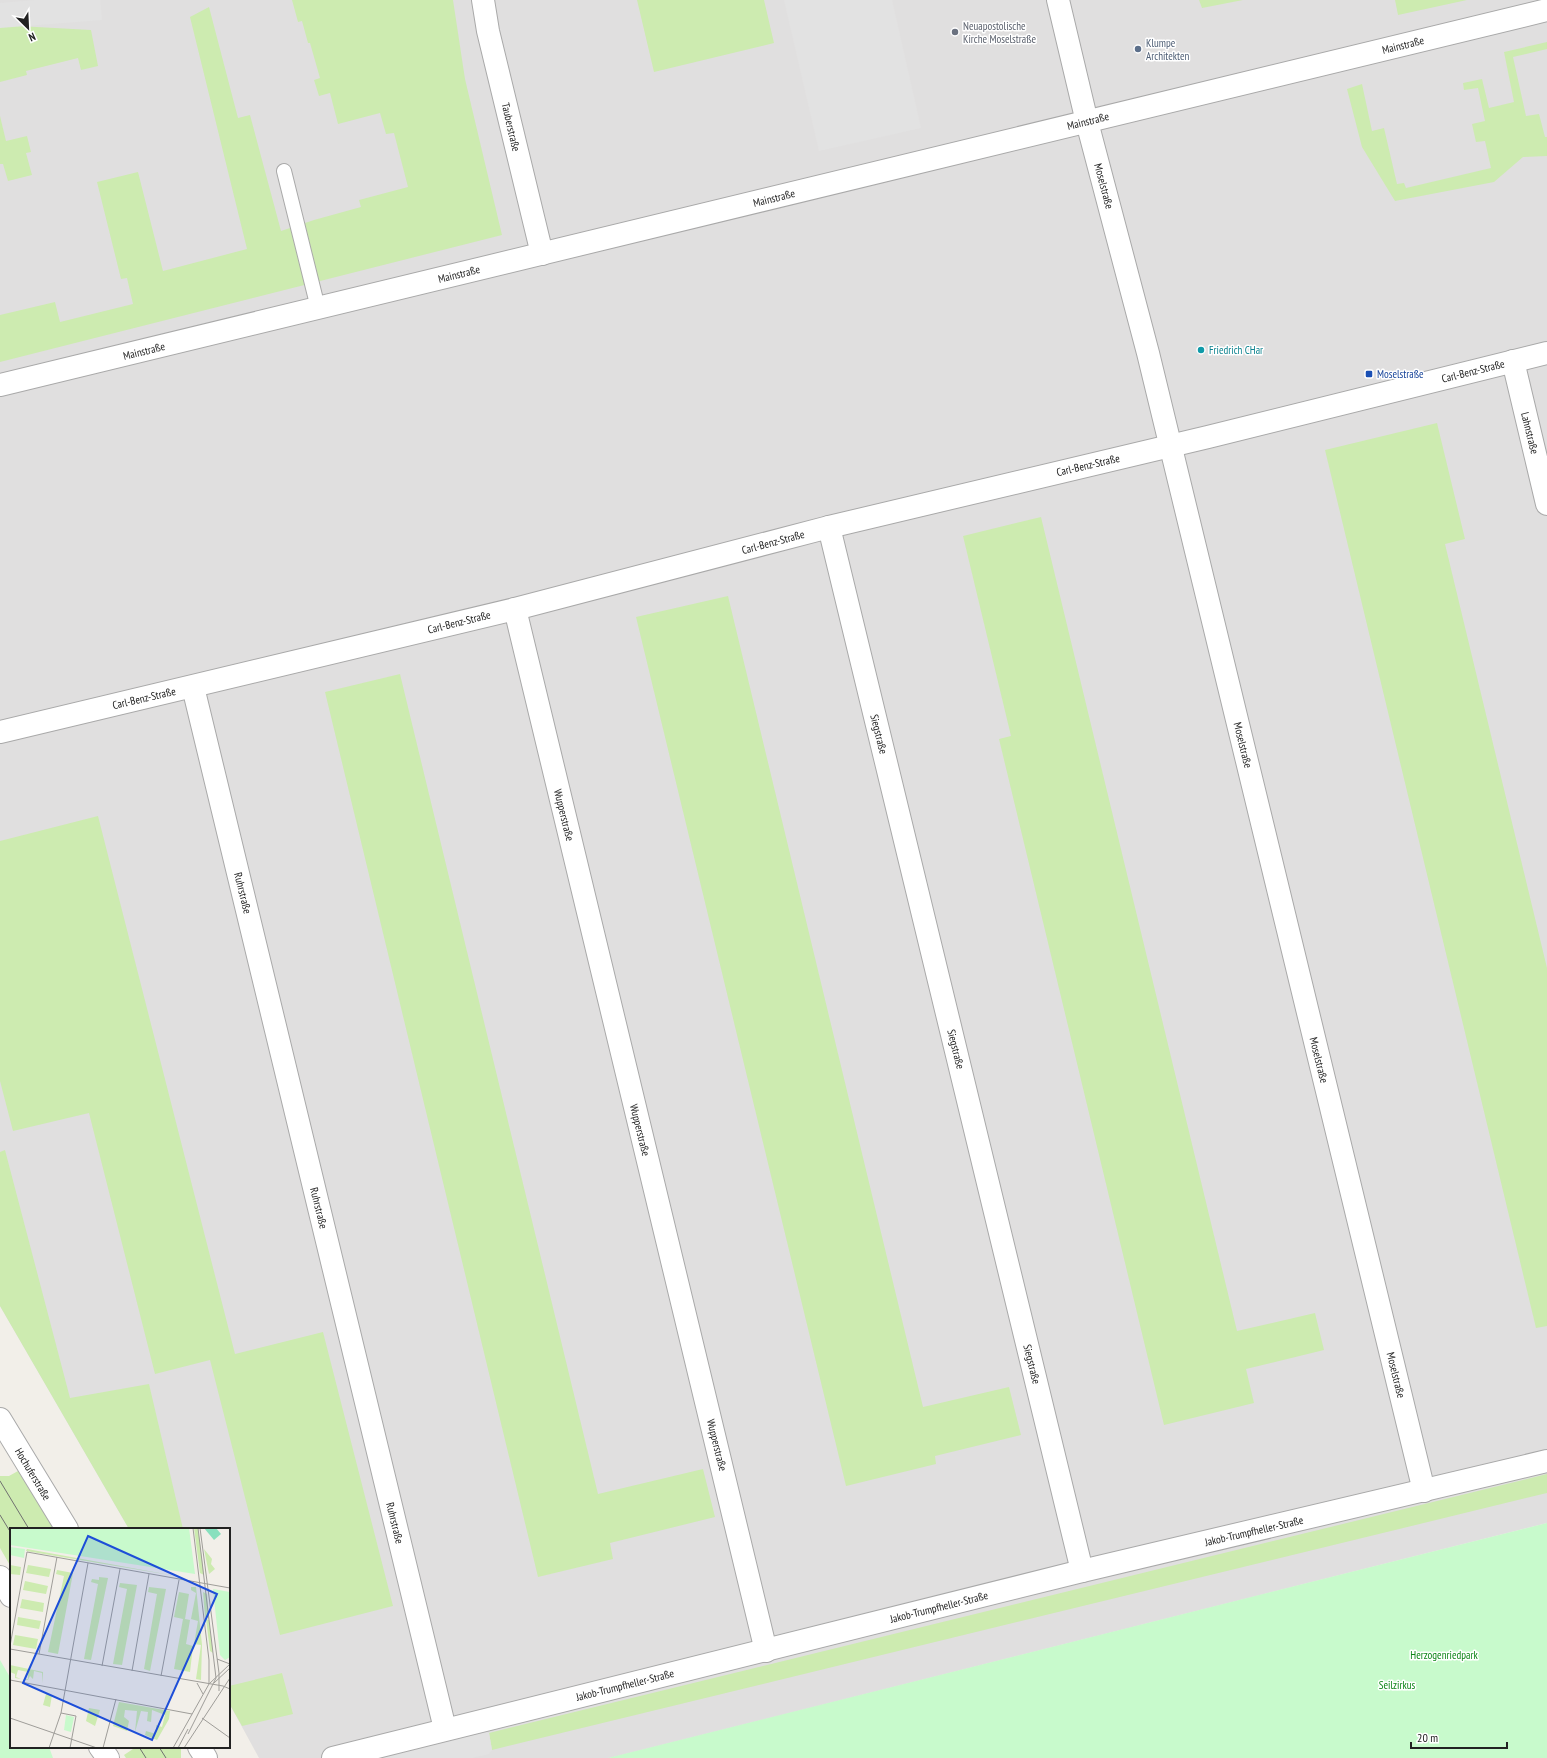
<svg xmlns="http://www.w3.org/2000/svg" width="1547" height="1758" font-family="'PT Sans Narrow',sans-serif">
<rect width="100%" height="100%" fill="#f2efe9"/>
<!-- residential -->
<path fill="#e0dfdf" d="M0,0H1547V1523L610,1758H259L229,1703V1529H129L0,1306Z"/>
<!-- grass -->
<g fill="#cdebb0">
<path d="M292,0H453L465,79L502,235L0,362V315L55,302L60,322L133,304L127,278L121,279L97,182L138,172L163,271L247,249L190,17L209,7L238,118L250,115L281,231L314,220L361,207L359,200L408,187L394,133L386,134L380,113L338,124L330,93L319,96L314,80L320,78L310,43H308L302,21L298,22Z"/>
<path d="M637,0H764L774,43L654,72Z"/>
<path d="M1199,0H1243L1202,8Z"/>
<path d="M1395,0H1467L1398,15Z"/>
<path d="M0,25L91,30L98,66L81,70L78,58L26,71L27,75L0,82Z"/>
<path d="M1547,42V49L1513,57L1526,116L1539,114L1545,137H1547V156L1523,157L1494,182L1395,201L1362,147L1347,89L1362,84L1372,131L1384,128L1397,184L1404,183L1406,188L1491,168L1485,141L1476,142L1472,124L1485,121L1478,88L1464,90L1463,83L1482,79L1489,108L1514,102L1504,52Z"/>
<path d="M0,116L6,141L27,136L31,152L26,153L32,175L8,181L3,164H0Z"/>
<path d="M1437,423L1465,539L1445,544L1547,968V1326L1536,1328L1325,450Z"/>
<path d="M1041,517L1237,1331L1315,1313L1324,1350L1246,1369L1254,1403L1164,1425L999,739L1011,736L963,536Z"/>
<path d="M728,596L923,1407L1009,1387L1021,1435L935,1456L936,1464L846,1486L636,617Z"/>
<path d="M400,674L598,1494L703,1469L715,1517L610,1543L613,1559L538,1577L325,692Z"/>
<path d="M98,816L235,1354L323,1332L393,1606L280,1635L210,1360L155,1374L89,1113L13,1131L0,1081V841Z"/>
<path d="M5,1150L70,1398L149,1384L183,1529H129L0,1306V1152Z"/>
<path d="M18,1471L54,1529H11V1567L0,1548V1476H9Z"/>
<path d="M1547,1474V1493L492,1750L489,1733Z"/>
<path d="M282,1673L293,1714L242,1726L229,1703V1686Z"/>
<path d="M133,1747H181V1758H126L124,1755L133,1749Z"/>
</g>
<!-- park -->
<g fill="#c8facc">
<path d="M1547,1523V1758H608Z"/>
<path d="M0,1660L11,1679V1747H49L53,1758H0Z"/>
</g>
<!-- parking -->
<g fill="#e2e2e2">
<path d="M35,0H100L102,20L0,28V3Z"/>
<path d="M784,0H892L921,128L819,151Z"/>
<path d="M486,1731L489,1733L492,1750L489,1754L472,1758H378Z"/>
</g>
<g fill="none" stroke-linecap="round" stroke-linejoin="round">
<!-- service casing -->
<g stroke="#a9a9a9" stroke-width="16">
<path id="service" d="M284,171L318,308"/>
</g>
<!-- minor casing -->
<g stroke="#a9a9a9" stroke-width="24">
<g id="minor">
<path d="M483,0L488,31L542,254"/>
<path d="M1058,0L1087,122L1148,353L1424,1491"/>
<path d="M1513,361L1547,504"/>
<path d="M0,385L1547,10"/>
<path d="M829,527L1082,1571"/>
<path d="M515,609L766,1651"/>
<path d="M193,687L445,1729"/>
<path d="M333,1758L1082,1571L1547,1461"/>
</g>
</g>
<!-- tertiary casing -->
<g stroke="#a9a9a9" stroke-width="24">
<g id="tertiary">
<path d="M0,732L515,609L829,527L1208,437L1547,353"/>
<path d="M0,1419L67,1529"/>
<path d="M0,1577L11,1596"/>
<path d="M100,1747L108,1758"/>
<path d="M199,1747L206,1758"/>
</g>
</g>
<!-- service -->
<use href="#service" stroke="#fff" stroke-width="14"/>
<!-- minor -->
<use href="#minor" stroke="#fff" stroke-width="22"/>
<!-- tertiary -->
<use href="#tertiary" stroke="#fff" stroke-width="22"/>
<!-- tram -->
<g stroke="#707070" stroke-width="1">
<path d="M0,1481L29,1529"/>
<path d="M0,1515L11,1533"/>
<path d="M139,1747L146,1758"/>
<path d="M159,1747L166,1758"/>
</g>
</g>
<!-- markers -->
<circle fill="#6b7280" stroke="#fff" stroke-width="1.5" cx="955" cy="32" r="4"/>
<circle fill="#5c6f8a" stroke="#fff" stroke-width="1.5" cx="1138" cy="49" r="4"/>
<circle fill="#0f9aa8" stroke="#fff" stroke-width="1.5" cx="1201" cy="350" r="4"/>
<rect fill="#1a4fb4" stroke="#fff" stroke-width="1.5" x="1365" y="370" width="8" height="8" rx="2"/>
<g text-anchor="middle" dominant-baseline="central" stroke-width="3" stroke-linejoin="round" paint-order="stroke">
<!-- worship labels -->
<g font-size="11" fill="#5b616d" stroke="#fff" text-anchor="start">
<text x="963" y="26">Neuapostolische<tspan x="963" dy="13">Kirche Moselstraße</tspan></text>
</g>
<!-- service labels -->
<g font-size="11" fill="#4e5e75" stroke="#fff" text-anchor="start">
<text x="1146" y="43">Klumpe<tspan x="1146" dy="13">Architekten</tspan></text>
</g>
<!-- street labels -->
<g font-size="11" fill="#222" stroke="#fff">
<text transform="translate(1403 45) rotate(-14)">Mainstraße</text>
<text transform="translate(1088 121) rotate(-14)">Mainstraße</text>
<text transform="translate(511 127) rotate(77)">Tauberstraße</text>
<text transform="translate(1104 186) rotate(75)">Moselstraße</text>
<text transform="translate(774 198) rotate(-14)">Mainstraße</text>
<text transform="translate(459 274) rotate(-14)">Mainstraße</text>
<text transform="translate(144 351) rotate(-14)">Mainstraße</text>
<text transform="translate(1473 371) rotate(-14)">Carl-Benz-Straße</text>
<text transform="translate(1530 433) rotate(76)">Lahnstraße</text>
<text transform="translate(1088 465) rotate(-13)">Carl-Benz-Straße</text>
<text transform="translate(773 542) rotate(-15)">Carl-Benz-Straße</text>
<text transform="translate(459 622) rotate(-14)">Carl-Benz-Straße</text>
<text transform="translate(144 698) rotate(-13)">Carl-Benz-Straße</text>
<text transform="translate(879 734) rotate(76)">Siegstraße</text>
<text transform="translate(1243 745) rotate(76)">Moselstraße</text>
<text transform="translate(564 815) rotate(76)">Wupperstraße</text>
<text transform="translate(243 893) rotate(76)">Ruhrstraße</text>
<text transform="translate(956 1049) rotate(76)">Siegstraße</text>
<text transform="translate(1319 1060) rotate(76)">Moselstraße</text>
<text transform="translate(640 1130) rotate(76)">Wupperstraße</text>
<text transform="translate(319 1208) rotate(76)">Ruhrstraße</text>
<text transform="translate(1032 1364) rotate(76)">Siegstraße</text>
<text transform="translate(1396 1375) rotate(76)">Moselstraße</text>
<text transform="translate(717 1445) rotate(76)">Wupperstraße</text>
<text transform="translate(33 1474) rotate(59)">Hochuferstraße</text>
<text transform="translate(395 1523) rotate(76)">Ruhrstraße</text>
<text transform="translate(1254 1531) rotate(-13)">Jakob-Trumpfheller-Straße</text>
<text transform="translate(939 1607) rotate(-14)">Jakob-Trumpfheller-Straße</text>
<text transform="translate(625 1685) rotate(-14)">Jakob-Trumpfheller-Straße</text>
</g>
<!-- culture labels -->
<g font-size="11" fill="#0d838f" stroke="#fff" text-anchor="start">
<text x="1209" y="350">Friedrich CHar</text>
</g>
<!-- transit labels -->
<g font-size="11" fill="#164399" stroke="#fff" text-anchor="start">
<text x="1377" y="374">Moselstraße</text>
</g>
<!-- park labels -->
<g font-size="11" fill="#0c8416" stroke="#fff">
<text x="1444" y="1655">Herzogenriedpark</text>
<text x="1397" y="1685">Seilzirkus</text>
</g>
</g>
<!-- overview -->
<g transform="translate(10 1528)">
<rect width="220" height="220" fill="#f2efe9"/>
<path d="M184,0H188L194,47L190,45ZM17,21L166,48L16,23ZM194,21L202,31L201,36L205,41L199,46ZM0,37L11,39L10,47L0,46ZM18,37L41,41L39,49L16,45ZM47,42L63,45L48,126L38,124L54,48L46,46ZM89,49L98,50L81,132L74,131L88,56L81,54L82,51L89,52ZM15,53L38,58L36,66L13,62ZM110,55L127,57L112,137L103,136L117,61L109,59ZM139,59L156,61L140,143L134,141L147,66L138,64ZM181,59H186L192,117L191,152L186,151L191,117L184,116L188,93L181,91L186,65L181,62ZM169,64L179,66L175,91L180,92L176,116L183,118L180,144L164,141L173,91L164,89ZM193,64L197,66L199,91L195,89ZM12,71L34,75L33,84L10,80ZM8,89L31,93L29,101L7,97ZM196,91L199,92L203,125L200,123ZM5,107L28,111L26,121L3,117ZM0,137L33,144V155L32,145L24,143L23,151L20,148L18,152L12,151H18V144L8,142L6,149L11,151L5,150V146L0,144ZM36,166L42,167L40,179L33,177ZM109,174L160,183L159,191L147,212L135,207L136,203L146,206V197L152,199L155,187L142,182L141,194L137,193L138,184L131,183L125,204L127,183L115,182L114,189L119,193L117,203L103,198ZM79,180L90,182L85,198L76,193Z" fill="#cdebb0"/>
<path d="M0,0H179L185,46L0,17ZM0,19L15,21L14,30L0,27ZM203,61L220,64V129L215,132L210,127ZM56,187L64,189L61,204L54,202Z" fill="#c8facc"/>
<path d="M194,0H206L211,6L204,12Z" fill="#88e0be"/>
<path fill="none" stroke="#9f9d99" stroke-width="1" d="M183,0L199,132V155M190,0L209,145V163M0,118L17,24L220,60M0,121L213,158L220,161M29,126L47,29M207,131L220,136M92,138L110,41M122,143L139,46M151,148L169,52M0,152L182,186M187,155L193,166M204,155L220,140M51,185L66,188L60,220M0,190L87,220M192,190L220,210M178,206L206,150L188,0M39,220L51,185L78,35M93,220L106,171M163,220L199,156L220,136M168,220L178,201M174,220L220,150"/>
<path fill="#1d4ed8" fill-opacity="0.15" stroke="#1d4ed8" stroke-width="2" d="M78,8L207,66L142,212L13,155Z"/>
<rect width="220" height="220" fill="none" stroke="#222" stroke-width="2"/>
</g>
<!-- north arrow -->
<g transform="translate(28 28) rotate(156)" stroke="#ffffff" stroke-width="3" paint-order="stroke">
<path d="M0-3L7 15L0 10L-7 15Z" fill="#222222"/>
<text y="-6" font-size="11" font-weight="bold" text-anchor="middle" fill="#222222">N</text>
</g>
<!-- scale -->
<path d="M1411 1742v6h96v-6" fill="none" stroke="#222222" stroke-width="2"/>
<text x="1417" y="1742" font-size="12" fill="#222222" stroke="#ffffff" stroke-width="3" paint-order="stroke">20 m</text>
</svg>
